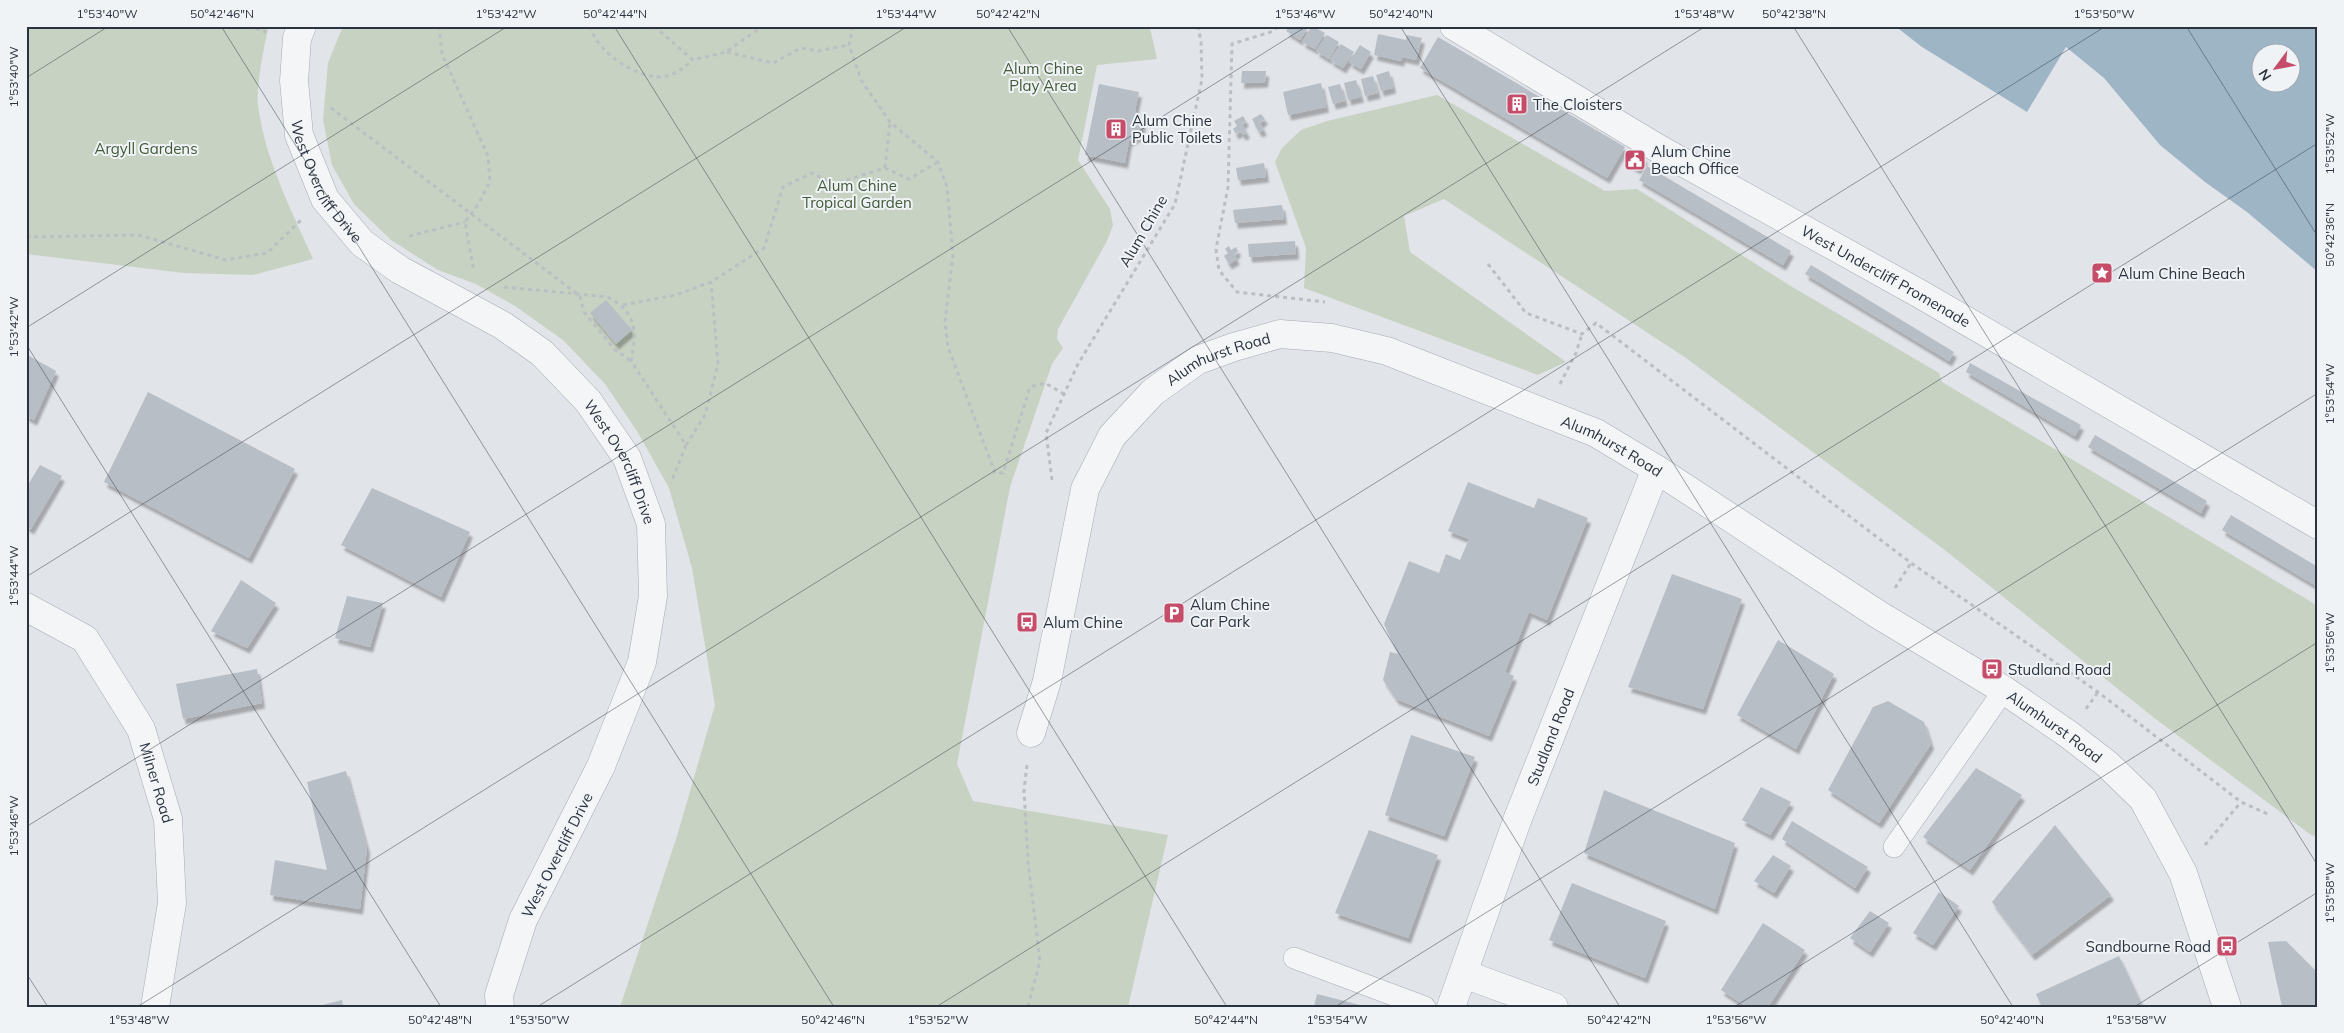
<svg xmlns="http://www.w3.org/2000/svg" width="2344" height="1033" font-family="Mulish,sans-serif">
<defs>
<filter id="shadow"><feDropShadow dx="3" dy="5.5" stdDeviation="1" flood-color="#0004"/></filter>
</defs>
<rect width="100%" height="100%" fill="#e1e4e9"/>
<!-- green -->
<g fill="#c8d2c2">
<path d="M26,26H269C264,44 256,88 258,105C265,160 291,209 313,259L253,275L184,273L26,254Z"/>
<path d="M343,26L1150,28L1157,59L1097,65L1078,160L1110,209L1113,225L1107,241L1058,329L1057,339L1063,348L1052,364L1010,487L957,764L973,801L1168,835L1128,1007H620L677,836L715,705L692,568L669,488L637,431L605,384L563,340L515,306L476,284L438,270L391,240L354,204L332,165L323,120L328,63Z"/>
<path d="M1437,95L1605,191L1637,189L1789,285L1939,373L1942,382L2318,606V837L2311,835L2153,717L1946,551L1686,358L1444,199L1404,216L1410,252L1566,362L1538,375L1304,288L1306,248L1275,162L1282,148L1301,130L1327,121Z"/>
</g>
<!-- water -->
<path fill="#9eb5c6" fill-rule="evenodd" d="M1895,26H2318V272L2247,212L2205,182L2160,145L2104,78L2066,47L2027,112L1922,47ZM2262,52H2292V82H2262Z"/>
<!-- building -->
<g fill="#b8bec5" filter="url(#shadow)">
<path d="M1290,26H1309L1300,40L1286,31Z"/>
<path d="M1312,26L1325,33L1315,49L1302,42Z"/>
<path d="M1378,34L1406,40L1407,35L1422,38L1416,60L1402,57L1401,61L1374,55Z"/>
<path d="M1327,35L1339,42L1329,59L1316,51Z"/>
<path d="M1438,37L1625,147L1607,178L1420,68Z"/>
<path d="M1341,44L1354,52L1343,68L1330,60Z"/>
<path d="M1360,45L1371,52L1361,69L1349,62Z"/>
<path d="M1242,71H1266L1265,82L1241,83Z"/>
<path d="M1389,71L1393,88L1381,91L1376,75Z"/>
<path d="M1373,76L1378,93L1365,96L1361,79Z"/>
<path d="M1356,80L1361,97L1348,100L1344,83Z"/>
<path d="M1321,83L1326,107L1288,115L1283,92Z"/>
<path d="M1099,84L1139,92L1135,111L1143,123L1140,135L1129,141L1125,163L1085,155Z"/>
<path d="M1340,84L1345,101L1333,104L1328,87Z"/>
<path d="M1261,114L1265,119L1260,123L1264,130L1259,132L1252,119Z"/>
<path d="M1243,116L1246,121L1242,124L1247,133L1243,135L1240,131L1236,134L1233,129L1237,126L1234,121Z"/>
<path d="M1631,149L1645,158L1638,169L1624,161Z"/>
<path d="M1264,163L1266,177L1238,180L1236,168Z"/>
<path d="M1647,166L1791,251L1783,265L1639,180Z"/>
<path d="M1282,205L1284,219L1235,223L1233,210Z"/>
<path d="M1295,241L1296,254L1249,257L1248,244Z"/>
<path d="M1229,246L1231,250L1236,247L1238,251L1234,255L1237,259L1229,264L1224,256L1228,253L1225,249Z"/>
<path d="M1811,265L1954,352L1949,361L1805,274Z"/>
<path d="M606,300L632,330L616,344L590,313Z"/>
<path d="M26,354L56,371L34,420L26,416Z"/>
<path d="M1970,363L2081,425L2075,436L1966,372Z"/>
<path d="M148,392L295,469L249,558L104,482Z"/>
<path d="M2095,435L2207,501L2201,513L2088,447Z"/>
<path d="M40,465L62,476L31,529L26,526V488Z"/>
<path d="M1468,482L1534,508L1538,498L1588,518L1547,620L1529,612L1505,672L1514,676L1489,736L1396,699L1383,680L1390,652L1398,654L1384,624L1409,561L1439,573L1446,554L1460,560L1469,539L1448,531Z"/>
<path d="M372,488L470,532L441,597L341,545Z"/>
<path d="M2231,515L2318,567V587L2222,530Z"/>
<path d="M1672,574L1742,599L1703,709L1628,687Z"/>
<path d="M241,580L276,603L247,648L211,631Z"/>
<path d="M347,596L383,603L370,647L335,638Z"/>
<path d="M1778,640L1834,674L1796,749L1737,715Z"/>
<path d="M257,669L262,703L183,719L176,684Z"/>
<path d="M1888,701L1924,722L1931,744L1879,823L1828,790L1873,707Z"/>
<path d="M1411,735L1475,757L1444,836L1385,815Z"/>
<path d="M1976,768L2022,795L1970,870L1923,837Z"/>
<path d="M346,771L367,848L360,909L270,895L275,860L327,870L307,782Z"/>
<path d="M1761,787L1791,802L1770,835L1742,820Z"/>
<path d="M1604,790L1735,843L1715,909L1584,853Z"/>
<path d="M1792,821L1868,867L1855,888L1782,839Z"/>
<path d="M2055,825L2111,895L2032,955L1992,902Z"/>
<path d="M1369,830L1438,855L1408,938L1335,913Z"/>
<path d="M1773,855L1791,866L1774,893L1754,881Z"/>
<path d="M1572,883L1666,921L1645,978L1549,940Z"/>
<path d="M1939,892L1959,906L1933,945L1913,933Z"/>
<path d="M1870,911L1889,923L1870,952L1850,938Z"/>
<path d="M1763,923L1805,950L1768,1007H1747L1721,990Z"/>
<path d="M2286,941L2318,973V1007H2282L2268,942Z"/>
<path d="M2119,956L2143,1007H2042L2036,994Z"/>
<path d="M1317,994L1364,1006V1007H1314Z"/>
<path d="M342,1000L343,1007H319V1006Z"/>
</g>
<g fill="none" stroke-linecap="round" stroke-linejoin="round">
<!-- service casing -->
<g stroke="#a6abb3" stroke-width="22">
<g id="service">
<path d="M1894,847L2004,690"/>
<path d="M1294,958L1425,1007"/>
</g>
</g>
<!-- pedestrian casing -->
<g stroke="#a6abb3" stroke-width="29">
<g id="pedestrian">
<path id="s1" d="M1454,26L1659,149L1920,294L2318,525"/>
</g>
</g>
<!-- minor casing -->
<g stroke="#a6abb3" stroke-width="29">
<g id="minor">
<path id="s2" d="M302,26L297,38L294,81L299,135L325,199L362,243L400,270L502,325L542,353L588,401L627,458L651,524L653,596L642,662L601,766L523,920L499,995L500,1007"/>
<path id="s3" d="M26,607L85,639L141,729L168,819L172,903L155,1007"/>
<path id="s4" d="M1031,733L1047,681L1085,489L1112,436L1153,392L1198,360L1234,347L1280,334L1332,338L1387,351L1596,433L1656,469L1879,615L2004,690L2068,734L2107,764L2143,799L2183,873L2227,1007"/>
<path d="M1464,974L1554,1007"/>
<path id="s5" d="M1451,1007L1518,818L1656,469"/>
</g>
</g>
<!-- path -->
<g stroke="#bbbfc3" stroke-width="3" stroke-dasharray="4 4" stroke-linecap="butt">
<path d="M248,26L266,32"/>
<path d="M439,26L442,54L488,156L490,181L479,203L465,222L474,272"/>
<path d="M590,26C596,52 640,82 667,76C677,73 685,67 693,60"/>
<path d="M654,26L693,60L726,52L763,26"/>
<path d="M853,26L849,45L861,80L890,122L938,162L947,187L953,256L945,321L948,347L995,473H1003L1030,387L1045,383L1064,394"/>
<path d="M1277,26L1274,31L1232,44L1228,187L1216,249L1219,270L1237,292L1325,302"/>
<path d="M727,52L773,63L801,48L818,51L849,45"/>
<path d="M331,108L580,296L584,312L614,349L631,361"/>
<path d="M885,168L890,123"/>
<path d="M409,236L465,222"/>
<path d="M26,237L138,235L226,260L267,253L301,220"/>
<path d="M1488,264L1526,313L1582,334L1596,323L1911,563L2098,692L2241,802L2270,815"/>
<path d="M504,287L608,297C637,313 637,331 631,361L686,445L671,483"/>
<path d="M623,305L676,295L711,282L764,248L783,187L812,173L834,184L885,168L909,179L938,162"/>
<path d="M1560,384L1576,353L1582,334"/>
<path d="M686,445L705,415L718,364L711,282"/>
<path d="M1052,480L1046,433L1078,364L1175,204L1202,79L1201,42L1198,26"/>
<path d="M1895,588L1911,563"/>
<path d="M2086,709L2098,692"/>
<path d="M1027,765L1024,790L1028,862L1040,961L1028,1007"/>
<path d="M2205,845L2241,802"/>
</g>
<!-- service -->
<use href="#service" stroke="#f3f5f7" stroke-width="21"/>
<!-- pedestrian -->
<use href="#pedestrian" stroke="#f3f5f7" stroke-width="28"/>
<!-- minor -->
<use href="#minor" stroke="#f3f5f7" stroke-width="28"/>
</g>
<!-- ticks -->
<path fill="none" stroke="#2a333f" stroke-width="1" stroke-opacity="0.45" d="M221,26L834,1007M614,26L1227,1007M1007,26L1620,1007M1400,26L2013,1007M1793,26L2318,866M2186,26L2318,237M26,78L109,26M26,328L508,26M26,344L441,1007M26,577L908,26M26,827L1307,26M26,973L48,1007M137,1007L1706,26M537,1007L2106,26M936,1007L2318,143M1335,1007L2318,393M1734,1007L2318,642M2134,1007L2318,892"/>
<!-- icons -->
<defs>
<g id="building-square" transform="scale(1.125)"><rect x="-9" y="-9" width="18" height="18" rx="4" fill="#c64d69" stroke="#f0f3f6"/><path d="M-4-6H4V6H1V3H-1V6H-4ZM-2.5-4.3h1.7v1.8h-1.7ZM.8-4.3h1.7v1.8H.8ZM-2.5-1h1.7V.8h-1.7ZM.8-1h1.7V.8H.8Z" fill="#fff"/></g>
<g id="civic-square" transform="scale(1.125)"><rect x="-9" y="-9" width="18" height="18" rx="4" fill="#c64d69" stroke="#f0f3f6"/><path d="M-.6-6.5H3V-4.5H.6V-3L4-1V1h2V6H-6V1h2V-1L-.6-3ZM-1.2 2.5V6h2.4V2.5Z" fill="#fff"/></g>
<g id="sight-square" transform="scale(1.125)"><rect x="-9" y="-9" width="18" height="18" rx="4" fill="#c64d69" stroke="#f0f3f6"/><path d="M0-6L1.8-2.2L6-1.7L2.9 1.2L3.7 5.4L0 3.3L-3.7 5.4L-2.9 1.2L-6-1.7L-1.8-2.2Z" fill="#fff"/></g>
<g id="parking-square" transform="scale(1.125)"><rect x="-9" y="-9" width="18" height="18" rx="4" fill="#c64d69" stroke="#f0f3f6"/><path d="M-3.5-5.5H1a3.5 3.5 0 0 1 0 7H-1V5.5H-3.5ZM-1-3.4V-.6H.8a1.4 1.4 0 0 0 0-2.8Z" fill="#fff"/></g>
<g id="bus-square" transform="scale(1.125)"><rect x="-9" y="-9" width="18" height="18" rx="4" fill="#c64d69" stroke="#f0f3f6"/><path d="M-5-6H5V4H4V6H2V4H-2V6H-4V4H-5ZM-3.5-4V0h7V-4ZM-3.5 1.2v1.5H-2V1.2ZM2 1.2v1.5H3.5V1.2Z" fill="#fff"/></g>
</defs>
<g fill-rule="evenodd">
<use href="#building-square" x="1517" y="104"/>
<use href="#building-square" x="1116" y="129"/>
<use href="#civic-square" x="1635" y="160"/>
<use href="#sight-square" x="2102" y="273"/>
<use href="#parking-square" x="1174" y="613"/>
<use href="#bus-square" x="1027" y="622"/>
<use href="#bus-square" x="1992" y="669"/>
<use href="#bus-square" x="2227" y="946"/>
</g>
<g text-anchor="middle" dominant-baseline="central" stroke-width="4" stroke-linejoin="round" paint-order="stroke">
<!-- park labels -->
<g font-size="15" fill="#415a38" stroke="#f0f3f6">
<text x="1043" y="68">Alum Chine<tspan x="1043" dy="17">Play Area</tspan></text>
<text x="146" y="148">Argyll Gardens</text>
<text x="857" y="185">Alum Chine<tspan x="857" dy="17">Tropical Garden</tspan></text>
</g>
<!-- poi labels -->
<g font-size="15" fill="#2a333f" stroke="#f0f3f6" text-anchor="start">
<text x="1533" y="104">The Cloisters</text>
<text x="1132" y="120">Alum Chine<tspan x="1132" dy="17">Public Toilets</tspan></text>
<text x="1651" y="151">Alum Chine<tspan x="1651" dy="17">Beach Office</tspan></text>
<text x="2118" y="273">Alum Chine Beach</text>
<text x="1190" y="604">Alum Chine<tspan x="1190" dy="17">Car Park</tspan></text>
<text x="1043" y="622">Alum Chine</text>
<text x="2008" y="669">Studland Road</text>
<text x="2211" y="946" text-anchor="end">Sandbourne Road</text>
</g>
<!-- street labels -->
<g font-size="15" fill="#2a333f" stroke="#f0f3f6">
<text stroke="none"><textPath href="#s2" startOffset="164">West Overcliff Drive</textPath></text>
<text transform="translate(1143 231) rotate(-60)">Alum Chine</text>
<text stroke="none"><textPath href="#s1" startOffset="499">West Undercliff Promenade</textPath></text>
<text stroke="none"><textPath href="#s4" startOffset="444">Alumhurst Road</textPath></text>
<text stroke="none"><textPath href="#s4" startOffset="864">Alumhurst Road</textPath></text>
<text stroke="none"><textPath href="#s2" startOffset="584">West Overcliff Drive</textPath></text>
<text stroke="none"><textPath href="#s4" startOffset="1389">Alumhurst Road</textPath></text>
<text stroke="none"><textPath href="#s5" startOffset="288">Studland Road</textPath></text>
<text stroke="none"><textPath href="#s3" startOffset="229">Milner Road</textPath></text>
<text transform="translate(557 855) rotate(-63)">West Overcliff Drive</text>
</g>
</g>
<!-- border -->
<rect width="2344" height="1033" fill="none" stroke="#f0f3f6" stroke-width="55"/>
<!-- north arrow -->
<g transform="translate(2276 68) rotate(238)"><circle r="24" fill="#f0f3f6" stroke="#a1a6ad"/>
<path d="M0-4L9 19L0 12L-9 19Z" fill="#c64d69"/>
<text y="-8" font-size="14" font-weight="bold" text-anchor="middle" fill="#2a333f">N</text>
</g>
<rect x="28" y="28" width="2288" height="978" fill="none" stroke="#2a333f" stroke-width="2"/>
<g font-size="12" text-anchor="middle" fill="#2a333f">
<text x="107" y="18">1°53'40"W</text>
<text x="222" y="18">50°42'46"N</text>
<text x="506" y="18">1°53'42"W</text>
<text x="615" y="18">50°42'44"N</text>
<text x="906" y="18">1°53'44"W</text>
<text x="1008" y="18">50°42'42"N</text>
<text x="1305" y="18">1°53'46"W</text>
<text x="1401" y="18">50°42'40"N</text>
<text x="1704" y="18">1°53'48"W</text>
<text x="1794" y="18">50°42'38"N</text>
<text x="2104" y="18">1°53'50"W</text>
<text transform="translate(14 77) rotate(-90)" y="4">1°53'40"W</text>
<text transform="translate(2330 144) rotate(-90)" y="4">1°53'52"W</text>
<text transform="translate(2330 235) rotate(-90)" y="4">50°42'36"N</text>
<text transform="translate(14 327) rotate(-90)" y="4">1°53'42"W</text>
<text transform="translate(2330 394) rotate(-90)" y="4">1°53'54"W</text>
<text transform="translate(14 576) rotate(-90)" y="4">1°53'44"W</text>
<text transform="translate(2330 643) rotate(-90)" y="4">1°53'56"W</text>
<text transform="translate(14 826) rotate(-90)" y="4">1°53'46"W</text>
<text transform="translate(2330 893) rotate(-90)" y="4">1°53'58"W</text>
<text x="139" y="1024">1°53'48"W</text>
<text x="440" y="1024">50°42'48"N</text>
<text x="539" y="1024">1°53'50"W</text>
<text x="833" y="1024">50°42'46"N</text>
<text x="938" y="1024">1°53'52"W</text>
<text x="1226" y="1024">50°42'44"N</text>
<text x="1337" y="1024">1°53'54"W</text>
<text x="1619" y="1024">50°42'42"N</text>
<text x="1736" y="1024">1°53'56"W</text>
<text x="2012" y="1024">50°42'40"N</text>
<text x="2136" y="1024">1°53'58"W</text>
</g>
</svg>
